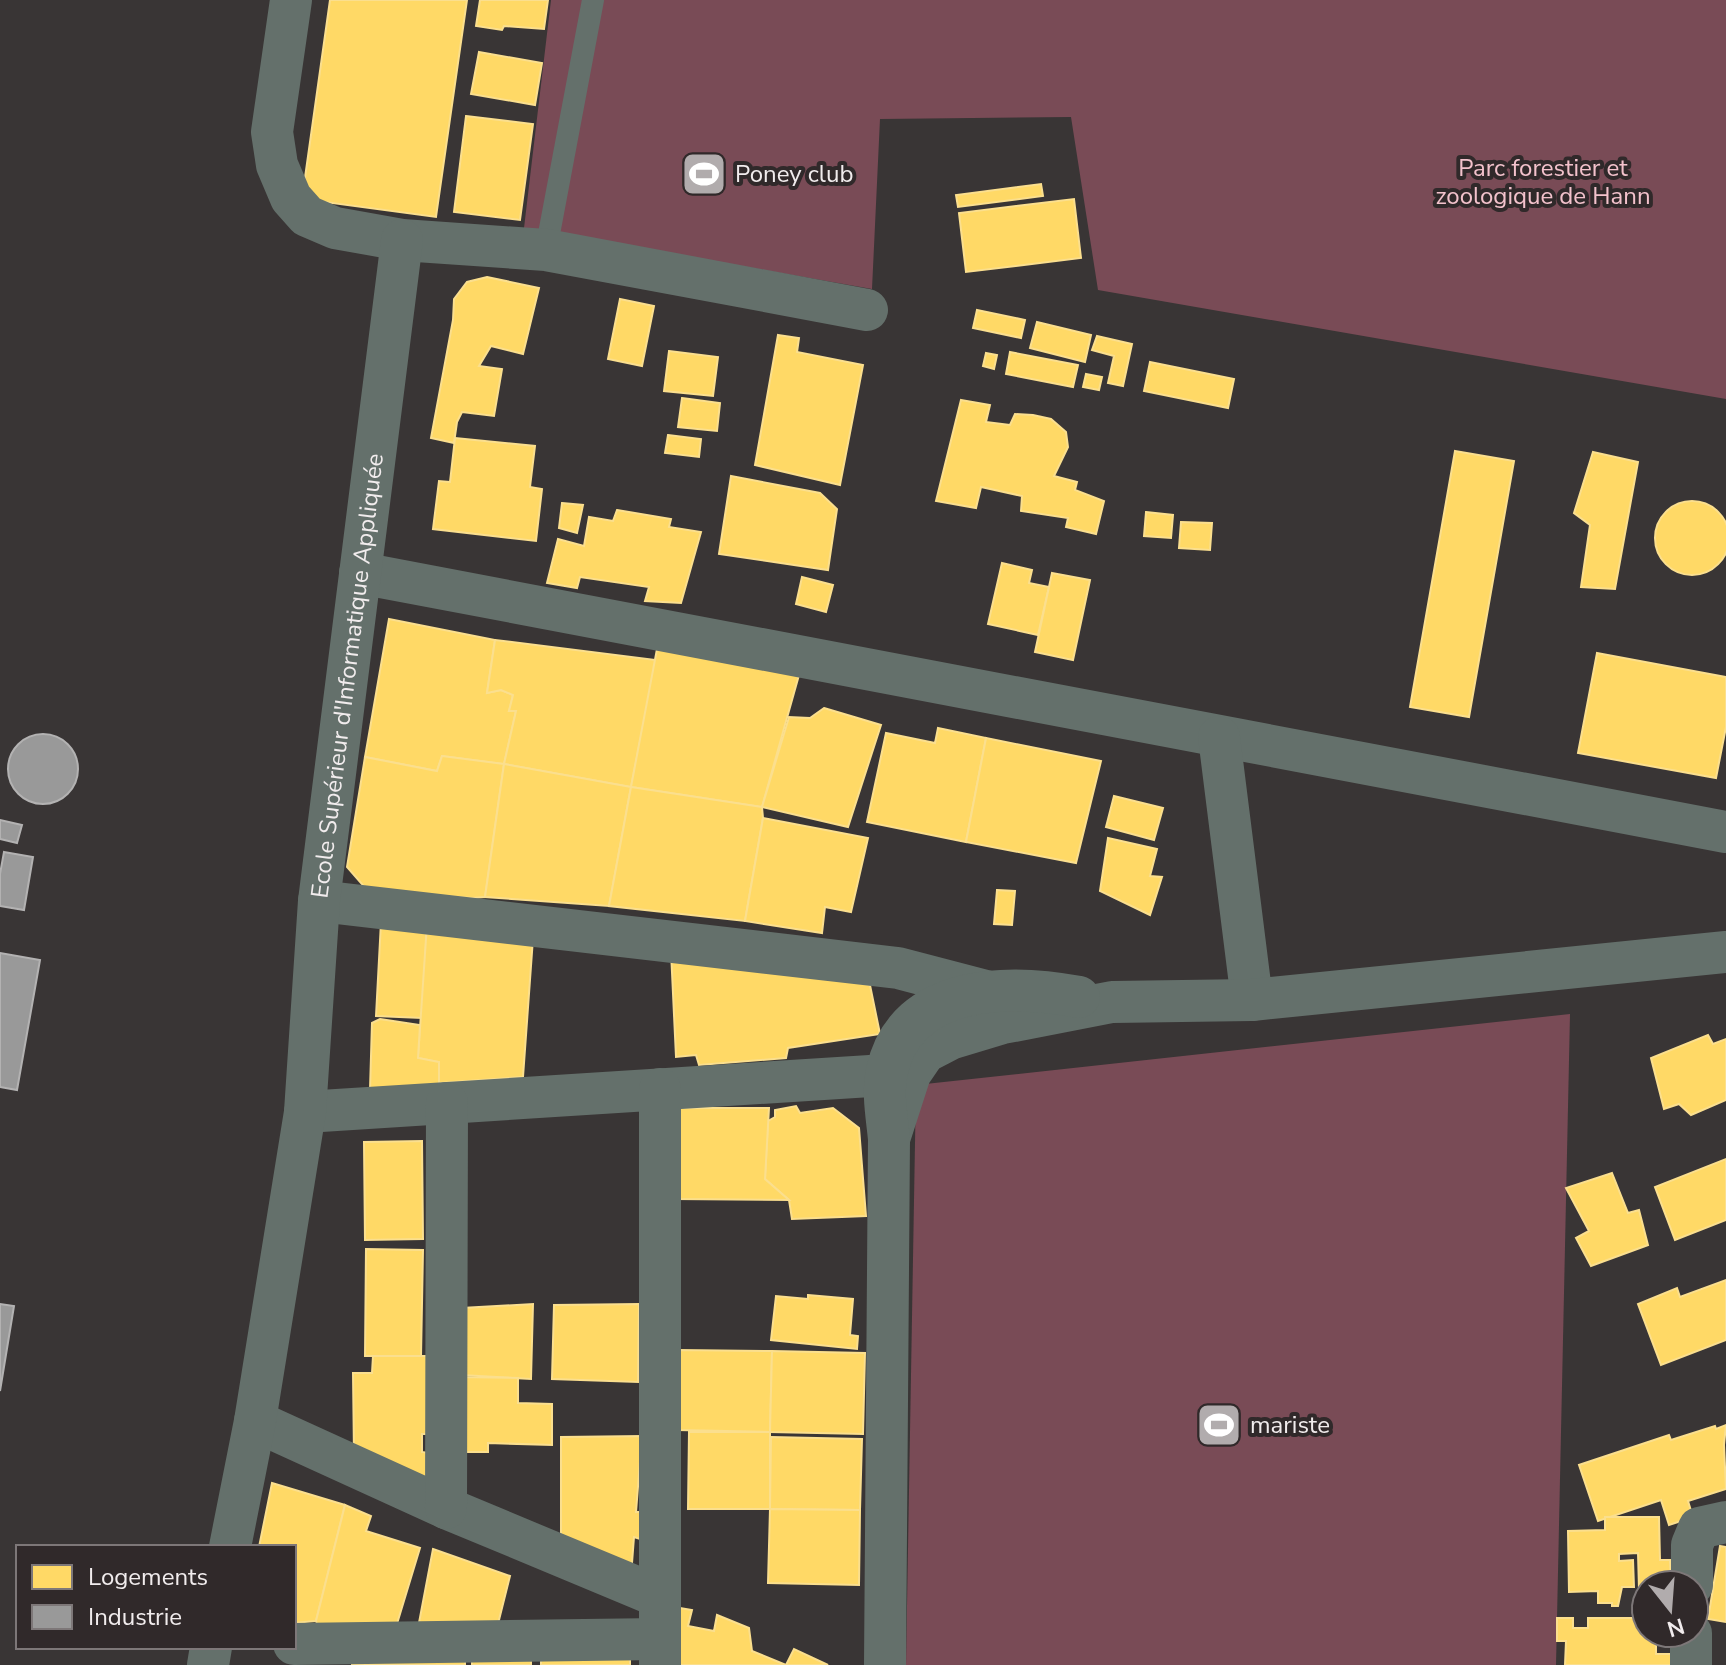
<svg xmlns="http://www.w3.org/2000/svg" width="1726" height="1665" font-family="'Nunito Sans',sans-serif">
<rect width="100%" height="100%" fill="#393535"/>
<!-- green -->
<g fill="#794b56">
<path d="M551,0H1726V399L1098,290L1071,117L880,119L872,289L524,228Z"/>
<path d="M1570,1014L1556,1665H906L916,1085Z"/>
</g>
<!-- homes -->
<g fill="#ffd966" stroke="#fbdf8e" stroke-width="2">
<path d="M330,0H467L436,217L302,199Z"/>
<path d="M480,0H548L544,29L504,26L502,30L476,26Z"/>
<path d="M479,52L542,63L535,105L471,94Z"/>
<path d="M466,116L533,124L520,220L454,212Z"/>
<path d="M1041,184L1043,196L958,207L956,195Z"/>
<path d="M1074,199L1081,258L966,272L959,213Z"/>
<path d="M487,277L539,288L523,354L491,346L479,366L502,369L494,416L462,412L457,422L454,443L431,438L453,320L454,299L467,282Z"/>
<path d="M620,299L654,306L642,366L608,359Z"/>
<path d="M977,310L1025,320L1021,338L973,328Z"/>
<path d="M1037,322L1091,335L1085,362L1030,348Z"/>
<path d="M778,335L799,338L797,352L863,365L840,485L755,465Z"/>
<path d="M1097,336L1132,344L1123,386L1108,383L1114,356L1092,350Z"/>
<path d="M669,351L718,357L713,396L664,391Z"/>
<path d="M1010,352L1078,365L1073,387L1006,374Z"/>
<path d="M986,353L997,355L994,369L983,366Z"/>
<path d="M1150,362L1234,379L1228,408L1144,391Z"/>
<path d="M1086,374L1102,377L1099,390L1083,387Z"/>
<path d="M682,398L720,403L717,431L678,427Z"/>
<path d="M961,400L990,405L986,422L1010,425L1015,414L1033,415L1051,419L1066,432L1068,447L1054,476L1077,482L1075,490L1104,501L1096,534L1066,527L1068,518L1021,511L1022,496L981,487L976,508L936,501Z"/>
<path d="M668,435L701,439L699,457L665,453Z"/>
<path d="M455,438L535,446L530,487L542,489L536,541L433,529L439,481L450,482Z"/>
<path d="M1455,451L1514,461L1469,717L1410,707Z"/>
<path d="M1593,452L1638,462L1615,589L1581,587L1590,525L1574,513Z"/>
<path d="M731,476L820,493L837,509L828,570L719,554Z"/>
<circle cx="1692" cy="538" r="37"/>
<path d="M562,503L583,505L577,533L559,528Z"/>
<path d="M617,510L671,519L669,527L701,532L681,603L645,601L649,587L580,577L577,588L547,583L558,539L584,546L589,517L613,521Z"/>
<path d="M1146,512L1173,515L1171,538L1144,536Z"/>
<path d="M1181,522L1212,523L1210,550L1179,548Z"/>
<path d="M1002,563L1032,570L1029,583L1049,587L1038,635L988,624Z"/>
<path d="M1052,573L1090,580L1073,660L1035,652Z"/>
<path d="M802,577L833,585L826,612L796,604Z"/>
<path d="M389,619L495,640L487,693L501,690L513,695L509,711H516L504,764L442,756L437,771L365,757Z"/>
<path d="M495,640L656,660L631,787L504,764L516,711H509L513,695L501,690L487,693Z"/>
<path d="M657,649L799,675L762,807L631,787Z"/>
<path d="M1597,653L1726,677V727L1716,778L1578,753Z"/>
<path d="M824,708L881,725L848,827L762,807L789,717L810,718Z"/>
<path d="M938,728L986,738L966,842L867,822L886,733L935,743Z"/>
<path d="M986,738L1101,761L1076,863L966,842Z"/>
<path d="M442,756L504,764L485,897L472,898L368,891L347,867L365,757L437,771Z"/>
<path d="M504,764L631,787L609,906L485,897Z"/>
<path d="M631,787L762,807L763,818L745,921L609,906Z"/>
<path d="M1114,796L1163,808L1154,840L1106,827Z"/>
<path d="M763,818L868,838L851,912L825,907L822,933L745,921Z"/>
<path d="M1108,838L1157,849L1150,876L1162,877L1150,915L1100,891Z"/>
<path d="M997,890L1015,891L1012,925L994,924Z"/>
<path d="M381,922L427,924L422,1018L376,1016Z"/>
<path d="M427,924L533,938L523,1077L439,1083V1062L418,1058Z"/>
<path d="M671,951L870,985L880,1034L788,1048L786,1058L699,1065L696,1055L676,1057Z"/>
<path d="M380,1019L420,1025L418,1058L439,1062V1087L370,1090L372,1023Z"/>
<path d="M1708,1035L1713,1044L1726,1039V1100L1691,1115L1679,1104L1664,1109L1651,1058Z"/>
<path d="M796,1106L800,1113L833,1108L859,1128L866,1216L792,1219L789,1200L765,1179L768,1121L775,1117V1110Z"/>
<path d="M677,1108H769L765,1179L789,1200L674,1199Z"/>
<path d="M422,1141L423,1239L365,1240L364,1142Z"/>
<path d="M1726,1159V1220L1675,1240L1655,1187Z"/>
<path d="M1612,1173L1628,1213L1639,1210L1648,1245L1591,1266L1576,1238L1589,1231L1566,1188Z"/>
<path d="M366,1249L423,1250L421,1356H365Z"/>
<path d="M1726,1280V1340L1661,1365L1638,1304L1677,1288L1680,1297Z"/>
<path d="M808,1295L853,1299L850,1335L858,1336L857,1349L771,1340L776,1296L808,1299Z"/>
<path d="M533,1304L531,1379L461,1375L462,1308Z"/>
<path d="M639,1304L638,1382L552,1379L554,1305Z"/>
<path d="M678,1350L772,1351L770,1432L677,1430Z"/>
<path d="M772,1351L865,1353L863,1434L770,1432Z"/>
<path d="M373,1356H431L430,1434H422V1452L429,1453L424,1491L354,1455L353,1373H372Z"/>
<path d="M457,1377L518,1378V1403L552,1404V1445L488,1443V1452H455Z"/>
<path d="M1726,1425L1724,1445L1726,1489L1688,1501L1693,1517L1669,1525L1661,1500L1598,1521L1579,1465L1669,1435L1671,1440L1715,1426L1716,1429Z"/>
<path d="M689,1432H770V1509H688Z"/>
<path d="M642,1436L636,1512H643L640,1539L634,1537L631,1576L561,1544V1437Z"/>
<path d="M771,1437L862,1439L860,1510L770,1509Z"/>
<path d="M272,1483L345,1505L316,1621L294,1623V1547H259Z"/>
<path d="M345,1505L371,1516L366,1531L420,1548L396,1627L321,1634L316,1621Z"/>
<path d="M770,1509L860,1510L859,1585L768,1583Z"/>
<path d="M1605,1517H1659L1660,1560H1670L1671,1585H1646V1606H1643L1642,1589H1639L1638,1553L1619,1554V1561L1633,1560L1634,1587H1622L1618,1606H1612V1603H1598V1591L1569,1592L1568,1531L1605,1530Z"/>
<path d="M1720,1546L1726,1547V1622L1708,1619Z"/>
<path d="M433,1549L510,1576L496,1632L418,1628Z"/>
<path d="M680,1608L692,1610L688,1626L714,1631L717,1615L749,1628L752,1651L786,1665L794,1649L828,1665H679Z"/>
<path d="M1557,1618H1573V1628H1588V1618H1646V1633H1671V1640H1656V1654H1673L1672,1665H1565L1566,1641H1557Z"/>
<path d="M630,1654V1665H541V1656Z"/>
<path d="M531,1657V1665H472V1658Z"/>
<path d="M465,1658V1665H352V1660Z"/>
</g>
<!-- industry -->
<g fill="#999" stroke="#b3b2b2" stroke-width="2">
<circle cx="43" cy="769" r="35"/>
<path d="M0,820L22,825L17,843L0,839Z"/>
<path d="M4,852L33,857L24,910L0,906V874Z"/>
<path d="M0,953L40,960L17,1090L0,1087Z"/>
<path d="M0,1304L14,1306L0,1391Z"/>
</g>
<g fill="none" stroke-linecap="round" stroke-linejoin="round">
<!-- lane -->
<path stroke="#64706b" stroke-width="22" d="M546,250L593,0"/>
<!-- street -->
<g stroke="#64706b" stroke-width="42">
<path d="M291,0L272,132L277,165L291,198L307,216L335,228L402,240L546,250L867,310"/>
<path d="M360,573L1726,832"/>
<path d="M1219,737L1252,1000"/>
<path d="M319,901L898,968L986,991"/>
<path d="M305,1112L886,1075"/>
<path d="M889,1139L910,1074L925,1052L950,1039L1003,1023L1112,1002L1252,1000L1726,952"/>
<path d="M255,1421L446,1508L660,1597"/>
<path d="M446,1508L447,1103"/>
<path id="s1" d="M230,1547L255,1421L305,1112L319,901L402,240"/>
<path d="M1692,1585V1545L1699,1528L1726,1522"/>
<path d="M294,1644L660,1639"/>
<path d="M208,1665L211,1647"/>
<path d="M660,1665V1089"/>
<path d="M885,1665L889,1139C887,1117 882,1093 887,1071C906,983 1010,984 1079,997"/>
<path d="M1691,1665V1633"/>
</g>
</g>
<!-- icons -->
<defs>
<g id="stadium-square" transform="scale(2.3)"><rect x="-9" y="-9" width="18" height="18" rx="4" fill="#b1acad" stroke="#30292a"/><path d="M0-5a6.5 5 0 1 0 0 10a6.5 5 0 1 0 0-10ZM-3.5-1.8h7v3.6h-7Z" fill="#fff"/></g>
</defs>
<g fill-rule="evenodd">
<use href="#stadium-square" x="704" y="174"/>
<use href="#stadium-square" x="1219" y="1425"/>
</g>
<g text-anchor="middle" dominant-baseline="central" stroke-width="8" stroke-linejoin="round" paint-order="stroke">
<!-- park labels -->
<g font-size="24" fill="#f3c2cc" stroke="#30292a">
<text x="1543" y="168">Parc forestier et<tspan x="1543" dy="28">zoologique de Hann</tspan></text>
</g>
<!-- poi labels -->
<g font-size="24" fill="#f1eced" stroke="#30292a" text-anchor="start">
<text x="735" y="174">Poney club</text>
<text x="1250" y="1425">mariste</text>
</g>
<!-- street labels -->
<g font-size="24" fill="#f1eced" stroke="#30292a">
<text stroke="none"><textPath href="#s1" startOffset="880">Ecole Supérieur d'Informatique Appliquée</textPath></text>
</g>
</g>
<!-- legend -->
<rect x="16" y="1545" width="280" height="104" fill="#30292a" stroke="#7d7778" stroke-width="2"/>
<rect x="32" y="1565" width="40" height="24" fill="#ffd966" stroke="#7d7778" stroke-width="2"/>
<text x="88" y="1585" font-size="24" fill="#f1eced">Logements</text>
<rect x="32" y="1605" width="40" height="24" fill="#999999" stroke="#7d7778" stroke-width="2"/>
<text x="88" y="1625" font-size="24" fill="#f1eced">Industrie</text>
<!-- north arrow -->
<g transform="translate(1670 1609) rotate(163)"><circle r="38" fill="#30292a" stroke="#7d7778" stroke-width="2"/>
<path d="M0-6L14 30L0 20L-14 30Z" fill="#b1acad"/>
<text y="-12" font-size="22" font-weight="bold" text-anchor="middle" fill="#f1eced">N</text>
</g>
</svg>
